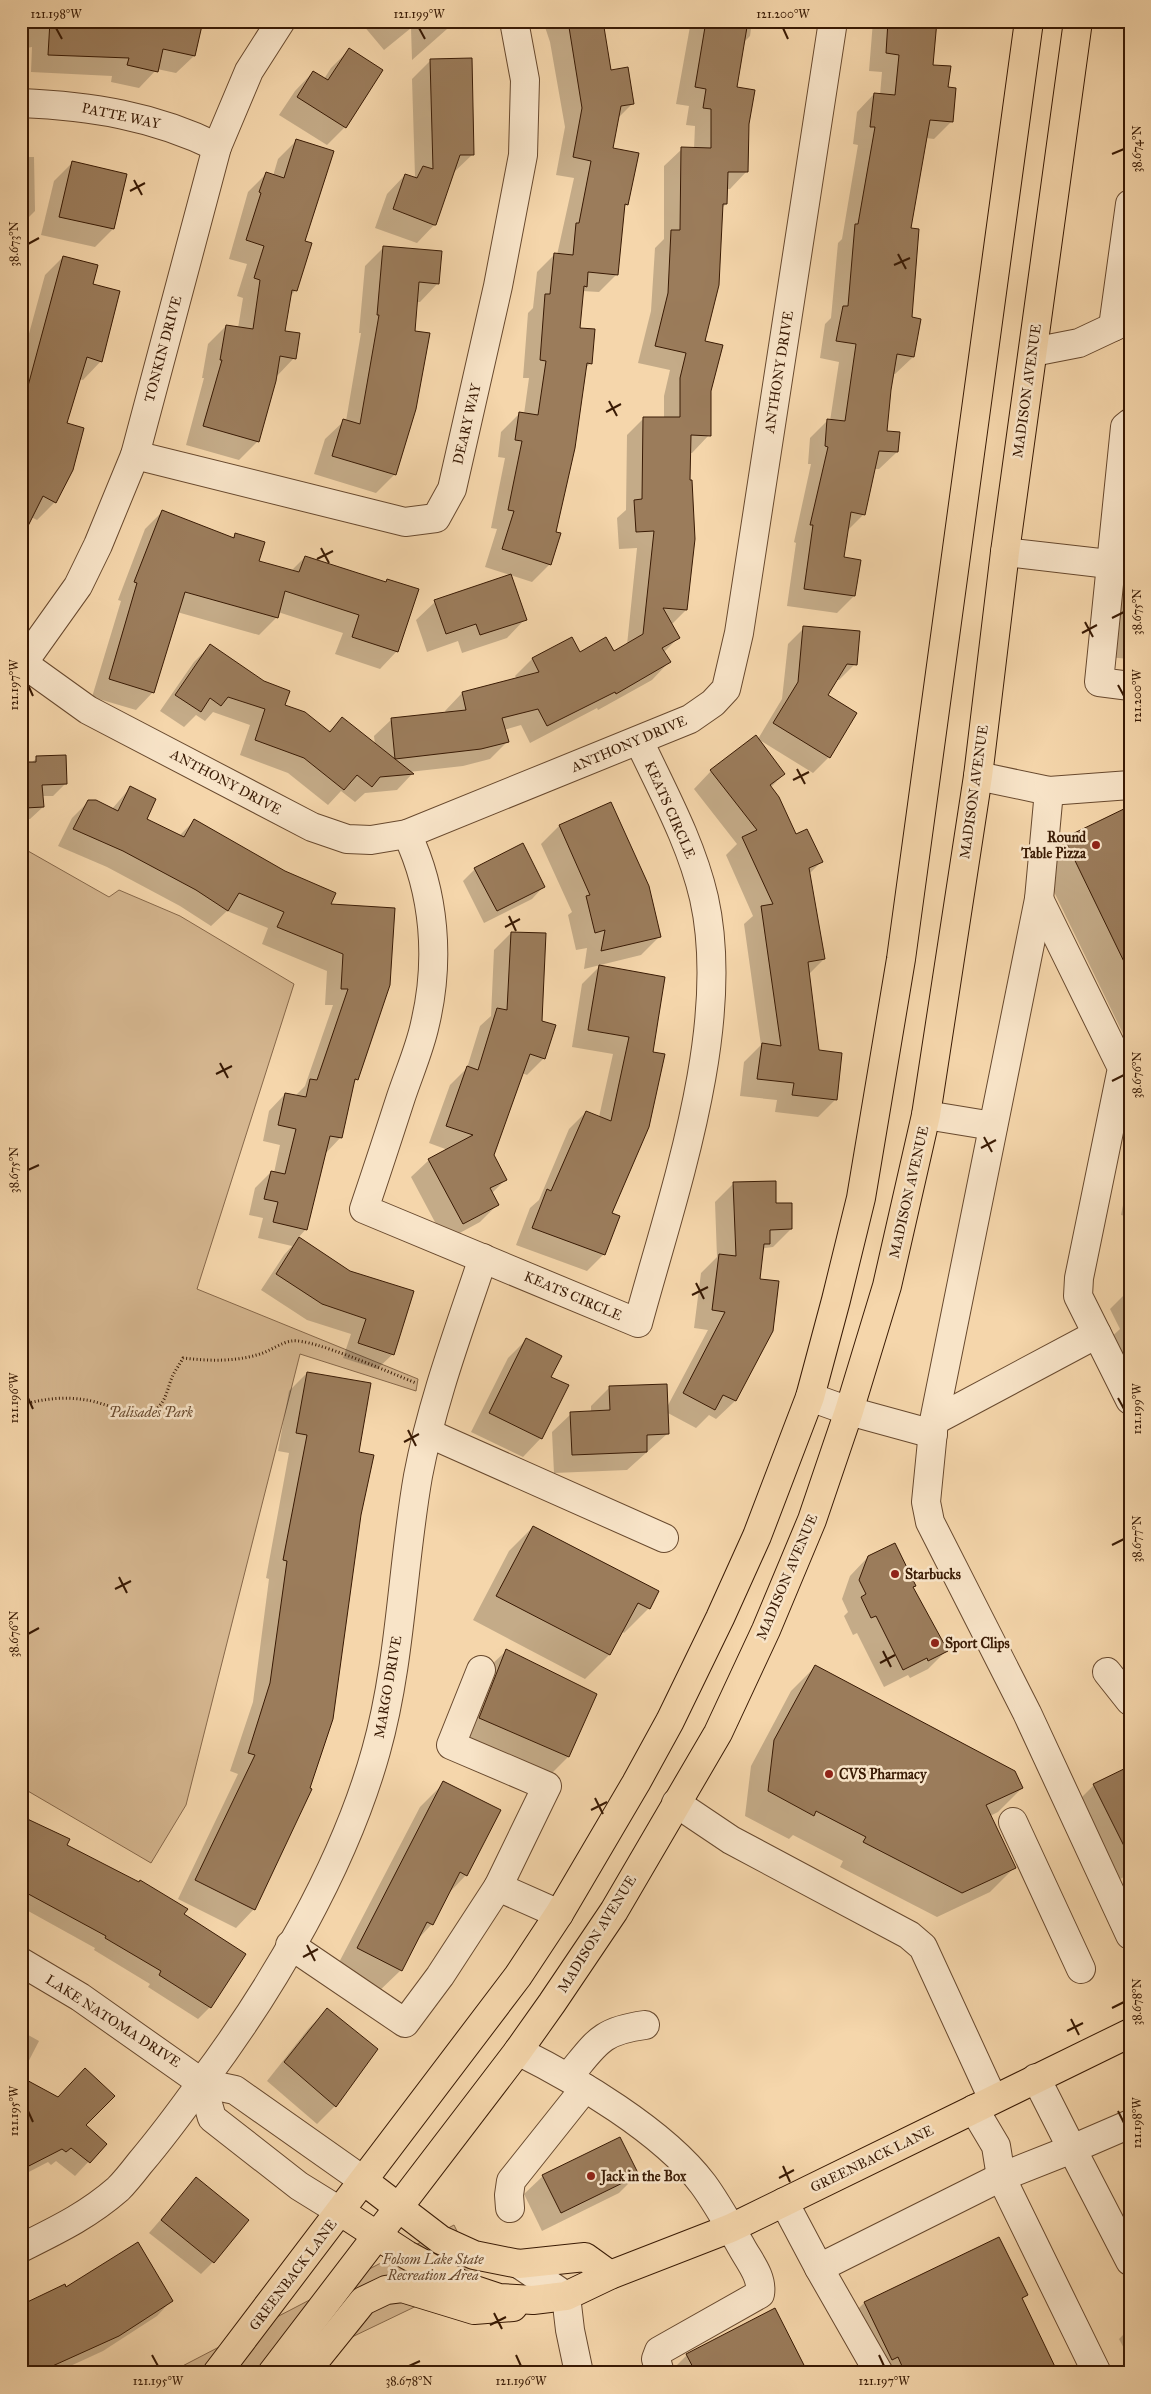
<svg xmlns="http://www.w3.org/2000/svg" width="1151" height="2394" font-family="'IM FELL Great Primer',serif">
<rect width="100%" height="100%" fill="#f5d6ab"/>
<filter id="stains"><feTurbulence type="fractalNoise" baseFrequency=".004" numOctaves="4"/><feColorMatrix values="0 0 0 0 .2 0 0 0 0 .09 0 0 0 0 .02 0 0 0 .5 -.17"/></filter>
<radialGradient id="worn" r=".72"><stop offset=".6" stop-color="#630" stop-opacity="0"/><stop offset="1" stop-color="#630" stop-opacity=".3"/></radialGradient>
<!-- green -->
<g fill="#d5b68f" stroke="#87684a">
<path d="M21,847L109,897L119,890L180,916L294,984L197,1289L418,1379L416,1391L300,1354L186,1805L151,1863L21,1787Z"/>
<path d="M454,2225L479,2276L277,2373H169Z"/>
</g>
<!-- shadow -->
<g fill="#0003">
<path d="M21,21H198L201,22L194,56L176,73L157,69L139,88L111,82L112,76L31,72L32,47L21,49Z"/>
<path d="M367,21H456L412,60L411,28L384,50L363,25Z"/>
<path d="M543,21H602L610,72L633,103L618,118L612,149L627,204L623,208L617,274L599,292L582,291L578,329L591,363L584,369L550,564L532,582L485,567L497,529L491,528L505,458L498,457L501,432L519,414H524L529,378H523L528,313L533,308L537,272L555,254L557,255L574,178L556,175L565,127L550,42Z"/>
<path d="M691,21H752L750,36L743,43L736,88L748,124L747,171L730,189H726V204L722,208L704,342L710,391L709,435L692,453H689L686,610L671,625L678,638L664,652L669,662L652,680L598,710L597,708L530,743L521,725L504,730L507,742L490,759L463,766L409,772L412,774L397,790L365,793L355,802L341,791L328,805L288,773L240,755L250,725L213,712L205,721L196,715L184,727L160,711L194,662L210,646L284,706L328,732L342,719L375,745L374,736L392,719L446,713L445,711L462,693L517,679L515,676L532,659L571,639L579,654L613,653L627,645L637,548L619,549L617,518L626,510L627,435L644,418H664V396L670,370L638,363L651,311L655,248L664,239V166L682,149H694L695,126L686,125L689,106L676,104Z"/>
<path d="M873,21H936L932,66L947,88L952,121L934,139L926,138L910,229L913,357L895,374H892L886,432L897,452L879,469H874L864,514L847,531L843,558L854,596L837,613L787,606L796,543L794,542L811,464H808L810,438L827,421H830L839,362L820,358L825,324L831,318L838,243L842,239L858,145L853,144L857,112L874,94L880,95L882,72L869,71Z"/>
<path d="M349,50L345,127L327,145L279,115L295,91L313,72L324,79L331,68Z"/>
<path d="M431,60L473,154L453,173L435,224L417,243L375,228L387,194L405,175L413,178L415,176L412,79Z"/>
<path d="M297,140L303,242L295,291L290,296L284,332L294,358L276,377L258,441L239,460L186,445L204,378H202L208,344L226,326L238,328L243,298L237,296L247,264L229,259L248,192L266,174L273,176L278,159Z"/>
<path d="M21,157H34L35,211L21,225Z"/>
<path d="M72,163L113,229L95,247L41,235L54,181Z"/>
<path d="M384,247L438,283L420,302H416L395,474L376,493L314,474L325,439L344,421H346L361,333H359L365,266Z"/>
<path d="M63,257L91,285L101,361L83,380L79,379L65,424L55,502L37,520L31,517L21,530V363L45,275Z"/>
<path d="M162,512L232,538L236,535L258,562L291,571L305,557L385,583L387,580L397,651L380,669L335,654L343,633L278,612L277,617L259,635L177,612L153,692L136,710L92,697L121,601L118,600L145,529Z"/>
<path d="M1130,563L1128,640H1130V659L1106,657L1112,580Z"/>
<path d="M435,602L525,619L507,638L462,653L458,641L427,652L416,620Z"/>
<path d="M804,628L855,664L839,680H835L826,695L829,757L813,773L758,739L782,699L788,644Z"/>
<path d="M37,758L65,784L53,796H42L43,807L30,819H21V763H31Z"/>
<path d="M711,771L784,774L770,788L795,836L821,862L809,874L824,959L809,974L818,1051L836,1099L818,1117L775,1112L777,1100L740,1096L744,1062L761,1045L744,924L753,916L726,855L737,844L694,789Z"/>
<path d="M130,788L145,819L179,836L194,821L330,905L394,909L357,1079L352,1084L341,1137L325,1154L306,1229L298,1238L350,1272L393,1354L377,1369L343,1358L351,1334L307,1320L261,1290L284,1255L292,1246L258,1238L263,1218L249,1215L255,1188L271,1172L274,1173L280,1145L263,1141L269,1111L285,1094L295,1096L305,1086L333,1005H325L327,971L262,944L268,928L227,911L211,926L180,906L107,867L58,846L72,818L89,801L112,809Z"/>
<path d="M610,803L659,937L641,955L584,969L587,948L576,950L568,915L572,912L541,844L559,826Z"/>
<path d="M1130,807V1048L1040,863L1065,839Z"/>
<path d="M475,869L544,886L532,899L484,923L463,881Z"/>
<path d="M511,933L540,1022L544,1058L527,1075L522,1073L493,1155L506,1179L491,1194L497,1205L480,1222L445,1241L411,1177L429,1160L448,1150L429,1143L450,1085L467,1068L480,1026L491,1016L494,950Z"/>
<path d="M599,967L664,978L610,1214L604,1254L587,1271L516,1245L530,1208L539,1200L569,1129L586,1112L599,1117L613,1054L572,1047L582,984Z"/>
<path d="M1130,1170V1217L1121,1215Z"/>
<path d="M734,1183L775,1204L791,1229L773,1247L765,1248L762,1250L758,1280L771,1331L735,1401L716,1419L709,1415L696,1428L666,1412L667,1434L627,1470L554,1473L552,1432L571,1414L591,1413V1406L609,1388L666,1409L708,1330L694,1328L701,1273L717,1257L715,1202Z"/>
<path d="M1130,1246V1278L1125,1269Z"/>
<path d="M1130,1289V1399L1104,1344L1120,1329L1110,1309Z"/>
<path d="M526,1340L550,1377L541,1438L523,1457L471,1432L508,1358Z"/>
<path d="M307,1373L370,1384L254,1909L236,1928L178,1899L238,1774L230,1771L253,1702L269,1579L266,1578L289,1453L278,1451L289,1391Z"/>
<path d="M533,1527L657,1592L648,1609L624,1633L622,1631L609,1655L585,1679L473,1620L509,1551Z"/>
<path d="M868,1557L912,1588L946,1651L928,1669L910,1678L908,1675L884,1687L857,1633L853,1635L844,1616L848,1612L842,1599L850,1576Z"/>
<path d="M507,1650L568,1757L550,1775L461,1737L488,1668Z"/>
<path d="M815,1667L1022,1788L998,1812L990,1816L1014,1868L990,1892L937,1917L840,1867L843,1861L793,1835L789,1839L745,1816L751,1766L791,1691Z"/>
<path d="M1130,1777V1874L1114,1882L1076,1803L1094,1785Z"/>
<path d="M444,1783L466,1875L448,1894L432,1924L416,1941L401,1970L376,1994L334,1972L420,1807Z"/>
<path d="M21,1817L183,1915L210,2007L198,2019L148,1987L150,1984L94,1950L95,1948L21,1907Z"/>
<path d="M327,2010L335,2106L317,2124L267,2081L309,2028Z"/>
<path d="M21,2031L39,2041L21,2076Z"/>
<path d="M21,2078L105,2144L75,2176L56,2161L51,2165L48,2162L23,2175L28,2187L21,2194Z"/>
<path d="M637,2175L619,2193L542,2231L524,2194L543,2176Z"/>
<path d="M196,2179L213,2262L201,2274L149,2233Z"/>
<path d="M998,2239L1026,2295L1021,2300L1057,2373H863L840,2327L864,2303Z"/>
<path d="M66,2289L171,2301L157,2316L103,2351L55,2373H21Z"/>
<path d="M1130,2328V2360L1119,2339Z"/>
<path d="M687,2355L806,2373H669Z"/>
<path d="M1130,2360V2373H1117Z"/>
<path d="M816,2369L818,2373H809Z"/>
</g>
<!-- building -->
<g fill="#9b7c5b" stroke="#391a04">
<path d="M50,21H203L195,56L163,49L158,72L127,65L129,58L48,55Z"/>
<path d="M568,21H603L611,70L628,67L634,104L621,106L613,148L639,153L628,205L625,204L618,275L588,272L587,287L584,286L580,328L595,329L592,364L587,363L575,448L556,532L561,533L551,565L502,549L514,511L508,510L522,441L515,440L519,412L538,415L546,361L540,360L545,294H550L554,253L573,255L576,223H579L591,161L573,157L582,108Z"/>
<path d="M706,21H748L737,87L755,90L749,124L748,172H728L727,204H723L719,285L705,341L723,345L711,391V436L691,435L690,480H692L695,539L687,610L663,608L680,638L662,648L671,662L616,694L615,692L547,726L538,709L502,718L509,742L481,749L395,759L391,718L466,710L462,692L539,672L532,658L572,637L580,652L606,637L614,651L643,634L654,531L636,532L634,500L642,499L643,417H680V378L686,353L655,346L668,293L671,230H680L681,147L711,148V109L703,108L706,89L695,87Z"/>
<path d="M888,21H937L933,65L951,66L948,87L956,88L953,122L930,120L911,228L919,229L912,317L921,319L914,357L897,354L891,390L887,431L900,432L898,452L879,451L865,515L851,512L844,557L861,560L855,596L804,589L813,525H810L828,447L825,446L827,419L845,421L856,344L836,341L843,306H848L855,224H858L875,127H870L874,93L895,95L899,55L886,53Z"/>
<path d="M349,48L383,70L346,128L297,97L313,71L328,80Z"/>
<path d="M472,58L474,155H460L436,225H434L393,209L405,174L417,178L423,166L433,169L430,59Z"/>
<path d="M296,139L334,151L305,241L312,243L297,291L292,290L285,331L300,333L296,359L280,356L276,381L259,442L203,426L222,360H220L226,325L253,329L260,280L254,278L264,246L246,240L261,193L259,192L266,172L284,178Z"/>
<path d="M72,161L127,174L114,229L59,217Z"/>
<path d="M383,246L442,251L439,284L419,282L415,331L430,333L416,409L396,475L332,456L343,419L360,424L379,315H377Z"/>
<path d="M63,256L98,265L93,284L120,291L102,362L87,357L67,423L84,428L73,470L56,503L43,496L21,540V412Z"/>
<path d="M162,510L234,538L235,533L265,542L259,561L299,572L305,556L386,582L387,579L419,589L398,652L352,637L359,615L285,591L278,618L185,592L154,693L109,679L137,583L134,582Z"/>
<path d="M511,574L527,620L480,635L476,624L446,634L434,600Z"/>
<path d="M803,626L860,631L857,665L847,664L828,695L857,713L830,758L773,723L798,682Z"/>
<path d="M210,644L264,681L290,691L285,705L305,712L330,732L342,717L414,774L380,777L372,787L357,775L344,790L304,758L255,740L265,709L228,697L221,706L210,698L201,712L175,695Z"/>
<path d="M756,735L785,774L770,785L779,797L796,834L807,829L823,862L809,868L825,959L808,962L819,1050L842,1053L837,1100L792,1095L794,1083L757,1079L762,1043L781,1046L761,906L773,904L742,837L757,830L710,770Z"/>
<path d="M66,755L67,784L42,785L44,807L25,808L24,799H21V762H36V756Z"/>
<path d="M130,786L156,799L147,819L184,837L194,819L285,871L336,893L331,904L395,908L390,985L358,1080L355,1079L342,1138L330,1136L307,1230L273,1222L278,1202L264,1199L271,1171L285,1174L296,1129L278,1125L285,1093L306,1097L310,1079L317,1080L348,989H341L343,954L277,927L284,912L239,893L228,911L196,890L123,851L73,829L88,800H96L118,811Z"/>
<path d="M611,802L649,886L661,937L601,951L605,930L595,933L586,896L590,895L559,825Z"/>
<path d="M1130,806V974L1064,838Z"/>
<path d="M523,843L545,887L497,911L474,868Z"/>
<path d="M511,932L546,933L542,1021L556,1025L545,1059L530,1054L494,1155L507,1180L490,1188L499,1205L463,1224L428,1159L473,1135L446,1126L467,1066L478,1070L497,1008L507,1010Z"/>
<path d="M599,965L665,977L653,1052L665,1054L649,1127L612,1213L620,1216L605,1255L532,1228L547,1189L551,1191L586,1111L611,1121L629,1037L588,1030Z"/>
<path d="M776,1181V1203H792V1229L770,1230V1244H764L760,1279L779,1281L773,1331L736,1401L723,1395L715,1410L683,1393L725,1312L712,1310L719,1254L736,1256L733,1182Z"/>
<path d="M299,1237L350,1271L414,1291L394,1355L358,1343L366,1319L322,1304L276,1274Z"/>
<path d="M526,1338L562,1356L551,1377L569,1385L542,1439L489,1413Z"/>
<path d="M307,1372L371,1383L359,1452L374,1455L361,1515L333,1719L310,1788L312,1789L255,1910L195,1880L255,1755L248,1753L270,1683L287,1561L283,1560L307,1435L296,1433Z"/>
<path d="M667,1384L669,1434L647,1435V1452L572,1455L570,1412L610,1410L609,1386Z"/>
<path d="M533,1526L659,1591L650,1609L638,1603L610,1655L496,1596Z"/>
<path d="M895,1543L916,1586L913,1587L948,1651L928,1661L927,1658L903,1670L876,1616L871,1618L861,1597L866,1594L859,1580L868,1556Z"/>
<path d="M506,1649L597,1694L569,1757L479,1718Z"/>
<path d="M815,1665L1015,1771L1023,1788L986,1805L1016,1868L962,1893L863,1842L866,1837L816,1811L814,1816L768,1791L774,1740Z"/>
<path d="M1130,1766V1858L1093,1784Z"/>
<path d="M443,1781L501,1810L467,1876L460,1872L433,1925L427,1922L402,1971L357,1948Z"/>
<path d="M21,1816L70,1839L67,1845L139,1882L140,1880L188,1909L184,1914L246,1954L211,2008L159,1975L161,1971L105,1938L106,1936L21,1890Z"/>
<path d="M327,2008L378,2049L336,2107L284,2062Z"/>
<path d="M85,2068L115,2096L86,2125L107,2144L90,2163L71,2148L66,2152L62,2149L21,2170V2077L58,2097Z"/>
<path d="M620,2137L639,2175L561,2213L542,2175Z"/>
<path d="M196,2177L249,2220L214,2263L161,2220Z"/>
<path d="M999,2237L1028,2295L1022,2298L1058,2373H905L898,2357L892,2360L864,2302Z"/>
<path d="M138,2242L173,2301L119,2336L37,2373H21V2305L65,2284L66,2287Z"/>
<path d="M775,2308L808,2373H696L686,2354Z"/>
</g>
<g fill="none" stroke-linecap="round" stroke-linejoin="round">
<!-- minor casing -->
<g stroke="#68492e" stroke-width="30">
<g id="minor">
<path d="M21,103C91,106 154,116 217,147"/>
<path d="M1113,327L1130,204"/>
<path d="M1033,352L1079,343L1128,320"/>
<path d="M1130,423L1125,427L1099,682L1130,686"/>
<path d="M135,455L405,522L436,518L452,489L498,286L523,155L525,80L514,21"/>
<path d="M1005,552L1109,564"/>
<path d="M24,664L88,710L312,827L347,839L371,840L407,834L690,719L713,703L726,689L739,633L833,21"/>
<path d="M21,666L78,586L98,545L135,455L217,147L249,71L281,21"/>
<path d="M978,776L1049,791L1130,785"/>
<path d="M1049,791L1039,899L934,1421L926,1502L930,1522L1027,1713L1130,1935"/>
<path d="M407,834C435,893 440,961 425,1024C420,1048 409,1073 401,1097C389,1134 377,1171 364,1209L638,1323C672,1197 733,1028 704,898C691,842 663,792 639,741"/>
<path d="M1039,899L1122,1068L1079,1278L1078,1296L1130,1400"/>
<path d="M926,1115L993,1126"/>
<path d="M810,1397L849,1411L933,1434"/>
<path d="M934,1421L1097,1334"/>
<path d="M428,1433L664,1538"/>
<path d="M481,1670L451,1745L547,1786L498,1887L559,1914"/>
<path d="M1107,1672L1130,1701"/>
<path d="M676,1803L731,1840L909,1935L923,1947L993,2099"/>
<path d="M1013,1822L1081,1969"/>
<path d="M290,1945L405,2023L440,1976L498,1887"/>
<path d="M21,1962L80,1997L202,2083L235,2090L364,2181"/>
<path d="M518,2051C576,2080 663,2131 703,2184C717,2203 729,2225 741,2246C749,2261 763,2277 760,2294L659,2351L656,2359L660,2373"/>
<path d="M568,2077C596,2044 599,2031 645,2025"/>
<path d="M1036,2078L1072,2149L1130,2124"/>
<path d="M202,2083L212,2118L299,2186L341,2212"/>
<path d="M974,2109L996,2146L1001,2177L1097,2373"/>
<path d="M784,2202L819,2268L1001,2177L1072,2149L1130,2261"/>
<path d="M510,2208L509,2195L511,2181L585,2088"/>
<path d="M21,2248C57,2230 87,2216 118,2189C126,2181 133,2172 140,2163C162,2137 182,2110 202,2082C273,1987 344,1866 376,1751C401,1662 402,1567 418,1476C432,1402 459,1330 483,1258"/>
<path d="M519,2264L566,2296L570,2330L579,2373"/>
<path d="M819,2268L879,2373"/>
</g>
</g>
<!-- major casing -->
<g stroke="#391a04" stroke-width="30">
<g id="major">
<path d="M364,2181L441,2240L474,2255L519,2264L585,2257L610,2275"/>
<path d="M341,2212L407,2255L466,2287L499,2298L533,2300L566,2296L610,2275L731,2228L1130,2033"/>
<path d="M217,2373L518,1976L559,1914L636,1783L670,1721L720,1618L757,1536L810,1397L836,1300L861,1198L901,959L1029,21"/>
<path d="M272,2373L518,2051L552,2003L614,1911L718,1733L766,1630L812,1520L849,1411L887,1286L926,1115L978,776L1005,552L1078,21"/>
<path d="M305,2373L363,2301L386,2290L402,2288L474,2310L513,2307"/>
</g>
</g>
<!-- path -->
<path stroke="#391a04" stroke-width="3" stroke-dasharray="1 2.5" stroke-linecap="butt" d="M21,1405C42,1399 65,1396 86,1400C104,1402 140,1421 156,1409C167,1401 168,1385 173,1375C176,1369 180,1364 183,1358C209,1361 235,1362 260,1354C270,1351 282,1342 292,1341C312,1338 393,1374 416,1383"/>
<!-- minor -->
<use href="#minor" stroke="#f8e4c8" stroke-width="28"/>
<!-- major -->
<use href="#major" stroke="#f5d6ab" stroke-width="28"/>
</g>
<!-- ticks -->
<path fill="none" stroke="#391a04" stroke-width="2" d="M56,28L62,39M419,28L425,39M783,28L788,39M1112,154L1124,149M134,180L142,195M130,191L145,183M28,244L39,238M898,254L906,269M894,265L910,258M609,401L617,416M606,412L621,404M321,548L329,563M317,559L333,551M1112,618L1124,612M1085,622L1093,637M1082,633L1097,625M28,685L33,696M1118,685L1124,696M797,769L805,784M793,780L809,772M509,916L516,931M505,927L520,919M220,1063L228,1078M216,1074L232,1066M1112,1081L1124,1075M984,1137L992,1152M981,1148L996,1140M28,1170L39,1165M696,1283L704,1299M692,1295L708,1287M28,1398L33,1409M1118,1398L1124,1409M408,1430L416,1446M404,1442L419,1434M1112,1545L1124,1539M119,1577L127,1593M115,1589L131,1581M28,1634L39,1628M883,1651L891,1667M880,1663L895,1655M595,1798L603,1814M591,1810L607,1802M307,1945L315,1961M303,1957L318,1949M1112,2008L1124,2002M1071,2019L1079,2035M1067,2031L1083,2023M28,2111L33,2122M1118,2111L1124,2123M783,2166L790,2182M779,2178L794,2170M494,2313L502,2329M490,2325L506,2317M152,2355L158,2366M516,2355L521,2366M879,2355L884,2366M409,2366L420,2361"/>
<!-- markers -->
<g fill="#8f2418" stroke="#f8e4c8" stroke-width="2">
<circle cx="1096" cy="845" r="5"/>
<circle cx="895" cy="1574" r="5"/>
<circle cx="935" cy="1643" r="5"/>
<circle cx="829" cy="1774" r="5"/>
<circle cx="591" cy="2176" r="5"/>
</g>
<g text-anchor="middle" dominant-baseline="central" stroke-width="5" stroke-linejoin="round" paint-order="stroke">
<!-- street labels -->
<g font-size="14" fill="#391a04" stroke="#f8e4c8">
<text transform="translate(121 116) rotate(12)">PATTE WAY</text>
<text transform="translate(163 349) rotate(-75)">TONKIN DRIVE</text>
<text transform="translate(779 372) rotate(-81)">ANTHONY DRIVE</text>
<text transform="translate(1027 391) rotate(-82)">MADISON AVENUE</text>
<text transform="translate(467 424) rotate(-77)">DEARY WAY</text>
<text transform="translate(629 744) rotate(-23)">ANTHONY DRIVE</text>
<text transform="translate(226 782) rotate(28)">ANTHONY DRIVE</text>
<text transform="translate(974 792) rotate(-82)">MADISON AVENUE</text>
<text transform="translate(670 810) rotate(66)">KEATS CIRCLE</text>
<text transform="translate(909 1192) rotate(-77)">MADISON AVENUE</text>
<text transform="translate(573 1296) rotate(23)">KEATS CIRCLE</text>
<text transform="translate(787 1577) rotate(-67)">MADISON AVENUE</text>
<text transform="translate(388 1687) rotate(-80)">MARGO DRIVE</text>
<text transform="translate(597 1934) rotate(-58)">MADISON AVENUE</text>
<text transform="translate(113 2021) rotate(33)">LAKE NATOMA DRIVE</text>
<text transform="translate(872 2159) rotate(-26)">GREENBACK LANE</text>
<text transform="translate(293 2275) rotate(-53)">GREENBACK LANE</text>
</g>
<!-- poi labels -->
<g font-size="14" font-weight="bold" fill="#391a04" stroke="#f8e4c8" text-anchor="start">
<text x="1086" y="837" text-anchor="end">Round<tspan x="1086" dy="16">Table Pizza</tspan></text>
<text x="905" y="1574">Starbucks</text>
<text x="945" y="1643">Sport Clips</text>
<text x="839" y="1774">CVS Pharmacy</text>
<text x="601" y="2176">Jack in the Box</text>
</g>
<!-- park labels -->
<g font-size="14" font-style="italic" fill="#68492e" stroke="#f8e4c8">
<text x="151" y="1412">Palisades Park</text>
<text x="433" y="2259">Folsom Lake State<tspan x="433" dy="16">Recreation Area</tspan></text>
</g>
</g>
<!-- margin -->
<rect width="1151" height="2394" fill="none" stroke="#f5d6ab" stroke-width="55"/>
<rect x="28" y="28" width="1096" height="2338" fill="none" stroke="#391a04" stroke-width="2"/>
<g font-size="12" text-anchor="middle" fill="#391a04">
<text x="56" y="18">121.198°W</text>
<text x="419" y="18">121.199°W</text>
<text x="783" y="18">121.200°W</text>
<text transform="translate(1137 149) rotate(-90)" y="4">38.674°N</text>
<text transform="translate(14 244) rotate(-90)" y="4">38.673°N</text>
<text transform="translate(1137 612) rotate(-90)" y="4">38.675°N</text>
<text transform="translate(14 685) rotate(-90)" y="4">121.197°W</text>
<text transform="translate(1137 696) rotate(-90)" y="4">121.200°W</text>
<text transform="translate(1137 1075) rotate(-90)" y="4">38.676°N</text>
<text transform="translate(14 1170) rotate(-90)" y="4">38.675°N</text>
<text transform="translate(14 1398) rotate(-90)" y="4">121.196°W</text>
<text transform="translate(1137 1409) rotate(-90)" y="4">121.199°W</text>
<text transform="translate(1137 1539) rotate(-90)" y="4">38.677°N</text>
<text transform="translate(14 1634) rotate(-90)" y="4">38.676°N</text>
<text transform="translate(1137 2002) rotate(-90)" y="4">38.678°N</text>
<text transform="translate(14 2111) rotate(-90)" y="4">121.195°W</text>
<text transform="translate(1137 2123) rotate(-90)" y="4">121.198°W</text>
<text x="158" y="2385">121.195°W</text>
<text x="409" y="2385">38.678°N</text>
<text x="521" y="2385">121.196°W</text>
<text x="884" y="2385">121.197°W</text>
</g>
<rect width="100%" height="100%" filter="url(#stains)"/>
<rect width="100%" height="100%" fill="url(#worn)"/>
</svg>
